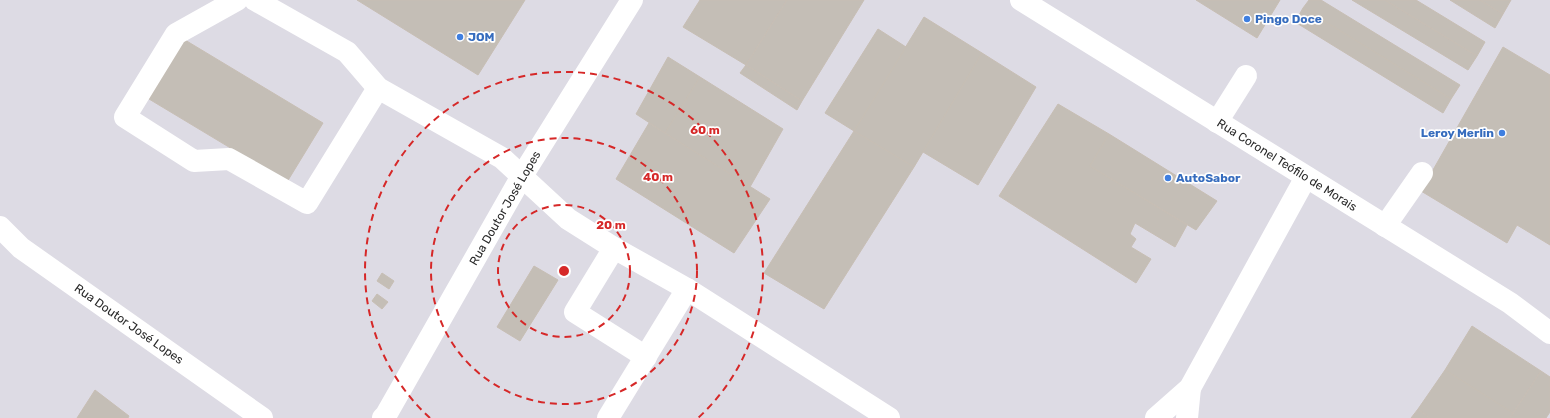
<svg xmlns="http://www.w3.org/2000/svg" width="1550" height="418" font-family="Rubik,sans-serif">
<rect width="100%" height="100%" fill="#ebe2da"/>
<!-- industrial -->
<rect fill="#dddbe4" x="0" y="0" width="1550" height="418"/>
<!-- building -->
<g fill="#c4beb6" stroke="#c7beb4">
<path d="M357,0H525L478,75Z"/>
<path d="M700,0H787L746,65L683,27Z"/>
<path d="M787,0H864L802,101L746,65Z"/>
<path d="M1196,0H1280L1257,38Z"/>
<path d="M1309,0H1321L1460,85L1451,99L1303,8Z"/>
<path d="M1352,0H1385L1477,56L1468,70Z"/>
<path d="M1385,0H1416L1485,42L1477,56Z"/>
<path d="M1450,0H1480L1503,14L1495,28Z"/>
<path d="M1480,0H1511L1503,14Z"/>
<path d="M1303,8L1451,99L1443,113L1295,22Z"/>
<path d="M924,17L982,53L914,167L854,131Z"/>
<path d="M878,29L906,47L854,131L825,113Z"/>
<path d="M185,40L323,123L287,182L149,99Z"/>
<path d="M1503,47L1550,75V245L1517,225L1507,243L1421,191Z"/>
<path d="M982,53L1036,87L978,185L923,152Z"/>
<path d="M668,57L700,77L665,133L636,114Z"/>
<path d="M746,65L802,101L797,110L740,73Z"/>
<path d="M700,77L783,129L750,187L665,133Z"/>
<path d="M1058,104L1109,134L1090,166L1187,225L1175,247L1135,223L1130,234L1136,239L1131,247L1151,259L1136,283L999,196Z"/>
<path d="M649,123L770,199L734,253L616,179Z"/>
<path d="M854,131L914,167L824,309L764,273Z"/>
<path d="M1109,134L1217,201L1196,230L1090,166Z"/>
<path d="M534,266L558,280L520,341L497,327Z"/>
<path d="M382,273L394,281L389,289L377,281Z"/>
<path d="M377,294L388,302L382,309L372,301Z"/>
<path d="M1472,326L1541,371L1513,413L1445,370Z"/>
<path d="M1445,370L1513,413L1510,418H1430L1418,409Z"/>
<path d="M1541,371L1550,377V412L1546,418H1510Z"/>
<path d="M95,390L129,416L128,418H77Z"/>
<path d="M1418,409L1430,418H1411Z"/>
</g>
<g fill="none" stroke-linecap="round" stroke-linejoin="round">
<!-- minor -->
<g stroke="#fff" stroke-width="22">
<path d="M237,0L176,34L125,117L194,161L229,159L307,203L378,88"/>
<path d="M255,0L347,52L378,88L502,158L568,219L614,248L687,289L889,418"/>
<path d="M1021,0L1510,303L1550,333"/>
<path d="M1217,122L1246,76"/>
<path d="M1385,226L1422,173"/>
<path d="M0,227L21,248L262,418"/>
<path d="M614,248L575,312L646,357"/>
<path d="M383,418L386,415L522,176L632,0"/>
<path d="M608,418L687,289"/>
<path d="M1156,418L1190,388L1306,177"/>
<path d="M1187,418L1190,388"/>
</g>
</g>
<!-- distance rings -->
<g fill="none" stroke="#d62828" stroke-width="2" stroke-dasharray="7 5">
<circle cx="564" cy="271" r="66"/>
<circle cx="564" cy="271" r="133"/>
<path d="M430 418A199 199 0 1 1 698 418"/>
</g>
<!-- markers -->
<g fill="#3f7fe0" stroke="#fff" stroke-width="1.5">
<circle cx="1247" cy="19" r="4"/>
<circle cx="460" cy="37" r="4"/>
<circle cx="1502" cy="133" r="4"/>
<circle cx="1168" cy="178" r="4"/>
</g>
<g text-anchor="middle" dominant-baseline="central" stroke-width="3.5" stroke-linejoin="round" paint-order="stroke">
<!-- shop labels -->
<g font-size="12" font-weight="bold" fill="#366cbe" stroke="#fff" text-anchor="start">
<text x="1255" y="19">Pingo Doce</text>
<text x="468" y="37">JOM</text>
<text x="1494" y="133" text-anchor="end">Leroy Merlin</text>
<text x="1176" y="178">AutoSabor</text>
</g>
<!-- street labels -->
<g font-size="12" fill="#292929" stroke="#fff">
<text transform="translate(1287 165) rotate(32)">Rua Coronel Teófilo de Morais</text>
<text transform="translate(505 208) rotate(-60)">Rua Doutor José Lopes</text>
<text transform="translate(129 324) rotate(35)">Rua Doutor José Lopes</text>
</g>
</g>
<circle cx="564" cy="271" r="6" fill="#d62828" stroke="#fff" stroke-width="2"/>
<g font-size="12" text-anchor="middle" font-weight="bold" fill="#d62828" stroke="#fff" stroke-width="3.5" stroke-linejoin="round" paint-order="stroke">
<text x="705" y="134">60 m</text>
<text x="658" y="181">40 m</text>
<text x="611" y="229">20 m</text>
</g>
</svg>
